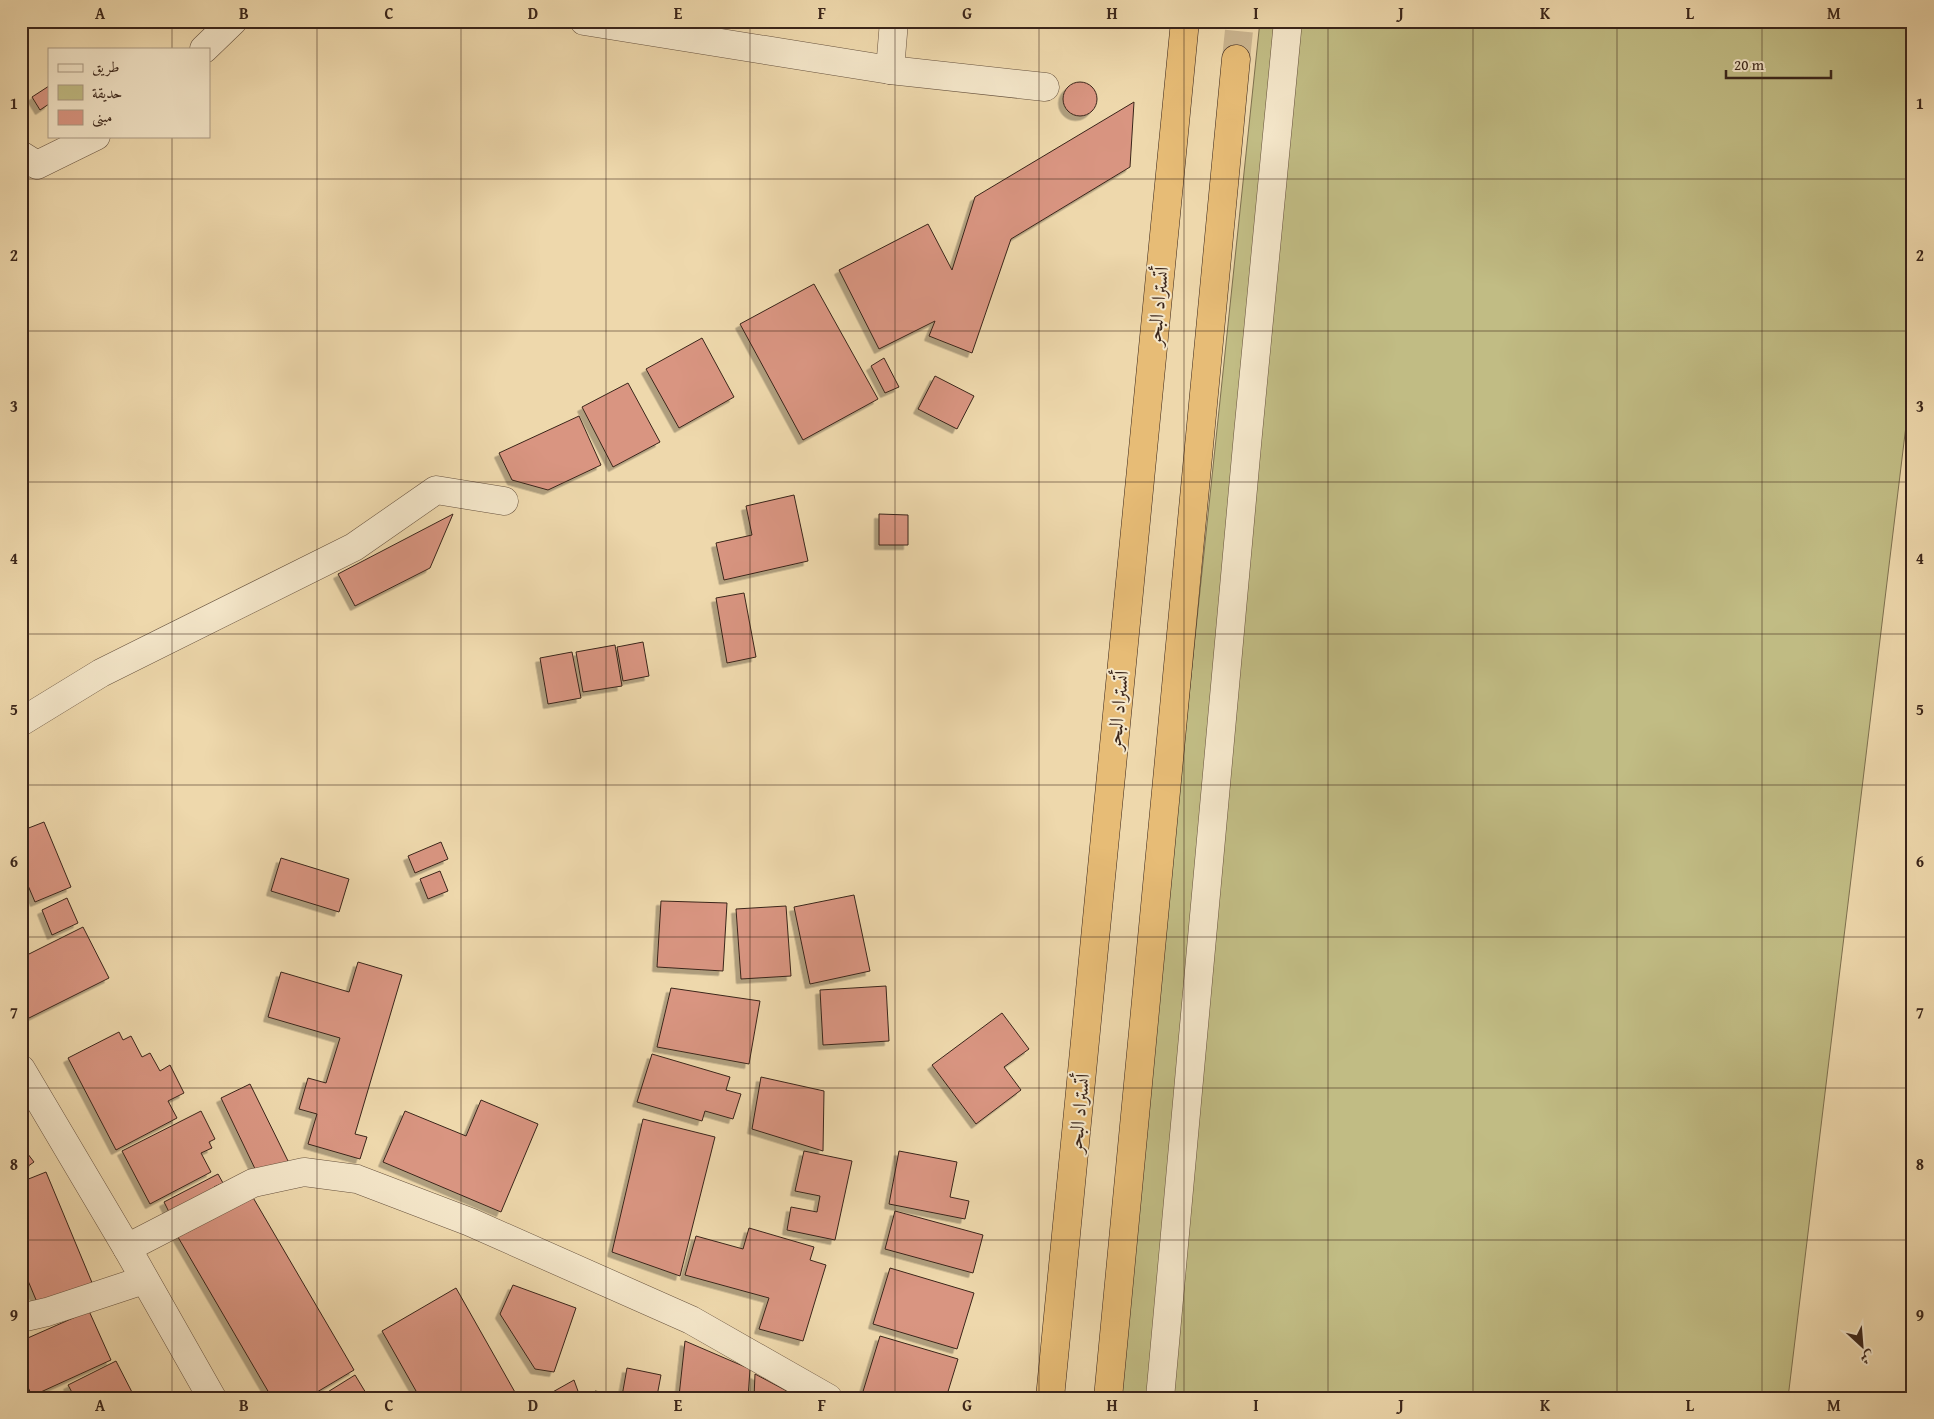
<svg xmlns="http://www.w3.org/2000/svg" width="1934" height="1419" font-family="'Gentium Book Plus',Amiri,serif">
<defs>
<filter id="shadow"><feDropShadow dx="-4.5" dy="4.5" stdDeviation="0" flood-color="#0004"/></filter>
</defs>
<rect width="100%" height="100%" fill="#eed8ac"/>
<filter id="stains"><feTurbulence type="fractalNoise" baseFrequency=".004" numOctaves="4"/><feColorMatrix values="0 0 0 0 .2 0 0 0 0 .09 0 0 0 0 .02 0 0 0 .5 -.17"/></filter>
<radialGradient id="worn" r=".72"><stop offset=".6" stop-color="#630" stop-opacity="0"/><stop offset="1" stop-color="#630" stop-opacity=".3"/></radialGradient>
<!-- green -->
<path fill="#c1bc84" stroke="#7e704f" d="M1260,21H1913V368L1788,1398H1115Z"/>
<!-- building -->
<g fill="#d99581" stroke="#3a251a" filter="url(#shadow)">
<circle cx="1080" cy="99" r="17"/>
<path d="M49,86V104L40,110L32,97Z"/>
<path d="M1134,102L1130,167L1011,239L972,353L929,336L935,321L879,349L839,270L928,224L952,270L975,197Z"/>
<path d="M814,284L878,399L803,440L740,324Z"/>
<path d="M702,338L734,397L679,428L646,369Z"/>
<path d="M884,358L899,387L885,393L871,366Z"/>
<path d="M935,376L974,396L957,429L918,409Z"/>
<path d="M628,383L660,442L613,467L582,407Z"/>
<path d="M579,416L601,465L548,490L512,480L499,453Z"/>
<path d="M794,495L808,561L724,580L716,543L752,535L746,506Z"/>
<path d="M453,514L430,568L355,606L338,574Z"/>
<path d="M879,514L908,515V545H879Z"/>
<path d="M744,593L756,657L727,663L716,598Z"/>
<path d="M643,642L649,676L623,681L617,647Z"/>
<path d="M615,645L622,686L583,692L576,652Z"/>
<path d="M572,652L581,698L548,704L540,658Z"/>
<path d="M44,822L71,887L35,902L21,869V831Z"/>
<path d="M441,842L448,859L415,873L408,856Z"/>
<path d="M281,858L349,879L339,912L271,891Z"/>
<path d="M440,871L448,891L428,899L420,879Z"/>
<path d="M854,895L870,971L810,984L794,907Z"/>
<path d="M67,898L78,923L52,935L42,910Z"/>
<path d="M661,901L727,903L723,971L657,967Z"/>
<path d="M786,906L791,976L741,979L736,909Z"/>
<path d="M83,927L109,978L23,1021L21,1017V958Z"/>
<path d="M358,962L402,975L355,1134L367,1137L360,1159L308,1144L317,1114L299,1109L308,1078L326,1083L340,1038L268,1017L281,972L349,992Z"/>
<path d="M886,986L889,1041L823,1045L820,990Z"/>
<path d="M671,988L760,1001L749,1064L657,1047Z"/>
<path d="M1002,1013L1029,1049L1004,1067L1021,1090L976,1124L932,1065Z"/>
<path d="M119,1032L123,1040L131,1036L142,1057L150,1053L160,1071L170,1065L184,1093L168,1101L177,1118L116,1150L68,1058Z"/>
<path d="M652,1054L730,1077L726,1090L741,1094L733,1119L705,1111L702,1121L637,1102Z"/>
<path d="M761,1077L824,1091L823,1151L752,1129Z"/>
<path d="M250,1084L288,1161L258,1175L221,1098Z"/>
<path d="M481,1100L538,1124L501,1212L383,1162L405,1111L466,1136Z"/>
<path d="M201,1111L215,1139L209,1142L212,1148L201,1153L211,1172L150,1204L122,1151Z"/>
<path d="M643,1119L715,1137L680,1276L612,1252Z"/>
<path d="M21,1145L34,1162L21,1171Z"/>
<path d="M804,1151L852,1161L835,1240L787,1230L791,1207L817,1212L820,1196L795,1191Z"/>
<path d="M899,1151L957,1162L950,1197L969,1201L965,1219L889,1204Z"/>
<path d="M46,1172L93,1285L39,1307L21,1264V1182Z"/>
<path d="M218,1174L223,1183L214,1187L219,1198L174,1222L164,1202Z"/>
<path d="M248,1189L354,1370L307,1398H272L175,1232Z"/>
<path d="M895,1211L983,1235L973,1273L885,1249Z"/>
<path d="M749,1228L814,1247L810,1260L826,1265L803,1341L759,1329L769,1298L685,1275L696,1236L743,1249Z"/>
<path d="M890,1268L974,1293L957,1349L873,1324Z"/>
<path d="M513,1285L576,1308L554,1372L535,1369L500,1314Z"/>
<path d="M21,1286L29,1304L21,1307Z"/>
<path d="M456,1288L516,1394L510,1398H420L382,1331Z"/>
<path d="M89,1311L111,1360L32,1396L21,1372V1341Z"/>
<path d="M880,1336L958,1359L946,1398H861Z"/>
<path d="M685,1341L750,1369L748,1398H685L679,1396Z"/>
<path d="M116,1361L135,1398H75L68,1385Z"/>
<path d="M627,1368L661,1375L657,1396L665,1398H593L595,1391L622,1396Z"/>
<path d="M755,1374L800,1398H754Z"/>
<path d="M355,1375L369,1398H318Z"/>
<path d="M574,1380L579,1394L578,1398H542Z"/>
</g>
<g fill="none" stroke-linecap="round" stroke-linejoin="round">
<!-- highway-tunnel -->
<path stroke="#cab48f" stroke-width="28" stroke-dasharray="28 14" stroke-linecap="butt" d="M1236,59L1240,21"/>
<!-- minor casing -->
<g stroke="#67523e" stroke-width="29">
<g id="minor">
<path d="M584,21L890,70L1045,87"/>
<path d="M204,49L233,21"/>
<path d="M890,70L894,21"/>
<path d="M21,155L37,165L96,136"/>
<path d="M21,722L101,673L354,547L436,490L504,501"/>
<path d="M21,1069L127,1248L212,1398"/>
<path d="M127,1248L253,1183L304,1172L357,1179L470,1222L691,1320L828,1398"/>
<path d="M21,1318L47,1312L144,1280"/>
<path d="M1160,1398L1248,434L1288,21"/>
</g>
</g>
<!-- highway casing -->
<g stroke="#3a251a" stroke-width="29">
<g id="highway">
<path d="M1050,1398L1185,21"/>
<path d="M1108,1398L1236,59"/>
</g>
</g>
<!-- minor -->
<use href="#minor" stroke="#f4e6c9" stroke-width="28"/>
<!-- highway -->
<use href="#highway" stroke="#e7bc76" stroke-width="28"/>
</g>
<!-- grid -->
<path fill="none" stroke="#3a251a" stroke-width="1" stroke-opacity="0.55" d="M172,21V49M317,21V1398M461,21V1398M606,21V1398M750,21V1398M895,21V1398M1039,21V1398M1184,21V1398M1328,21V1398M1473,21V1398M1617,21V1398M1762,21V1398M172,136V1398M21,179H1913M21,331H1913M21,482H1913M21,634H1913M21,785H1913M21,937H1913M21,1088H1913M21,1240H1913"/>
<g text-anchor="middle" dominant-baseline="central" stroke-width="4" stroke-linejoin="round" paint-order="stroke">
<!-- street labels -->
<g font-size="20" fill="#3a251a" stroke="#f4e6c9">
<text transform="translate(1157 306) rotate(-84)">أتستراد البحر</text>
<text transform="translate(1117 710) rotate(-84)">أتستراد البحر</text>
<text transform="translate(1078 1113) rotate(-84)">أتستراد البحر</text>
</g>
</g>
<!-- margin -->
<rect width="1934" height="1419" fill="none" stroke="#eed8ac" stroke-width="55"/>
<!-- legend -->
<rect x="48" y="48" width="162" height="90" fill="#f4e6c9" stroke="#aa9983"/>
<rect x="58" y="64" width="25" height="8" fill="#f4e6c9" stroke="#aa9983"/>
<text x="92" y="72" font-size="15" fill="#3a251a">طريق</text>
<rect x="58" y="85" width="25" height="15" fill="#c1bc84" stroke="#aa9983"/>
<text x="92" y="98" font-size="15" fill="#3a251a">حديقة</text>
<rect x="58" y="110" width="25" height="15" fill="#d99581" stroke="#aa9983"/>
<text x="92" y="122" font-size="15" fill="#3a251a">مبنى</text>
<!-- north arrow -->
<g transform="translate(1862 1346) rotate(154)" stroke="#f4e6c9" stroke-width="4" paint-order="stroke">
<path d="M0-4L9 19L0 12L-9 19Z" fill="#3a251a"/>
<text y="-8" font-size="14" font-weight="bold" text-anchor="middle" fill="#3a251a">ش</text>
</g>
<!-- scale -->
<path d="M1726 70v8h105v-8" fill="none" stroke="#3a251a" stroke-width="2.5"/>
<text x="1734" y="70" font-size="15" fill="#3a251a" stroke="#f4e6c9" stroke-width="4" paint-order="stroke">20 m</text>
<rect x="28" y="28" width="1878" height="1364" fill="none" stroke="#3a251a" stroke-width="2"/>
<g font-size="16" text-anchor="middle" font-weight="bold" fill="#3a251a">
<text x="100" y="19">A</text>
<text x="244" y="19">B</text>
<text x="389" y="19">C</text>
<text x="533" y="19">D</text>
<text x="678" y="19">E</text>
<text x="822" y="19">F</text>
<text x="967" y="19">G</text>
<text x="1112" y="19">H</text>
<text x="1256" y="19">I</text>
<text x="1401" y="19">J</text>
<text x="1545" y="19">K</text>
<text x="1690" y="19">L</text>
<text x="1834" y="19">M</text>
<text x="14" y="109">1</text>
<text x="1920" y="109">1</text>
<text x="14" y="261">2</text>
<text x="1920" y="261">2</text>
<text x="14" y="412">3</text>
<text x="1920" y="412">3</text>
<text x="14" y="564">4</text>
<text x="1920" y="564">4</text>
<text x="14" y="715">5</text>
<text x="1920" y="715">5</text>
<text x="14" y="867">6</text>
<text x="1920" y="867">6</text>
<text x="14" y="1018">7</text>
<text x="1920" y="1018">7</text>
<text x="14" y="1170">8</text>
<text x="1920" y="1170">8</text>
<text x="14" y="1321">9</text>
<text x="1920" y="1321">9</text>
<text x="100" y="1411">A</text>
<text x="244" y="1411">B</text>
<text x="389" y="1411">C</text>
<text x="533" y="1411">D</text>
<text x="678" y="1411">E</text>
<text x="822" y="1411">F</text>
<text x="967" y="1411">G</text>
<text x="1112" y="1411">H</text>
<text x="1256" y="1411">I</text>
<text x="1401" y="1411">J</text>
<text x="1545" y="1411">K</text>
<text x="1690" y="1411">L</text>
<text x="1834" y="1411">M</text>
</g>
<rect width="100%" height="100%" filter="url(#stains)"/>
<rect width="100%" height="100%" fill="url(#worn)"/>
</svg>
